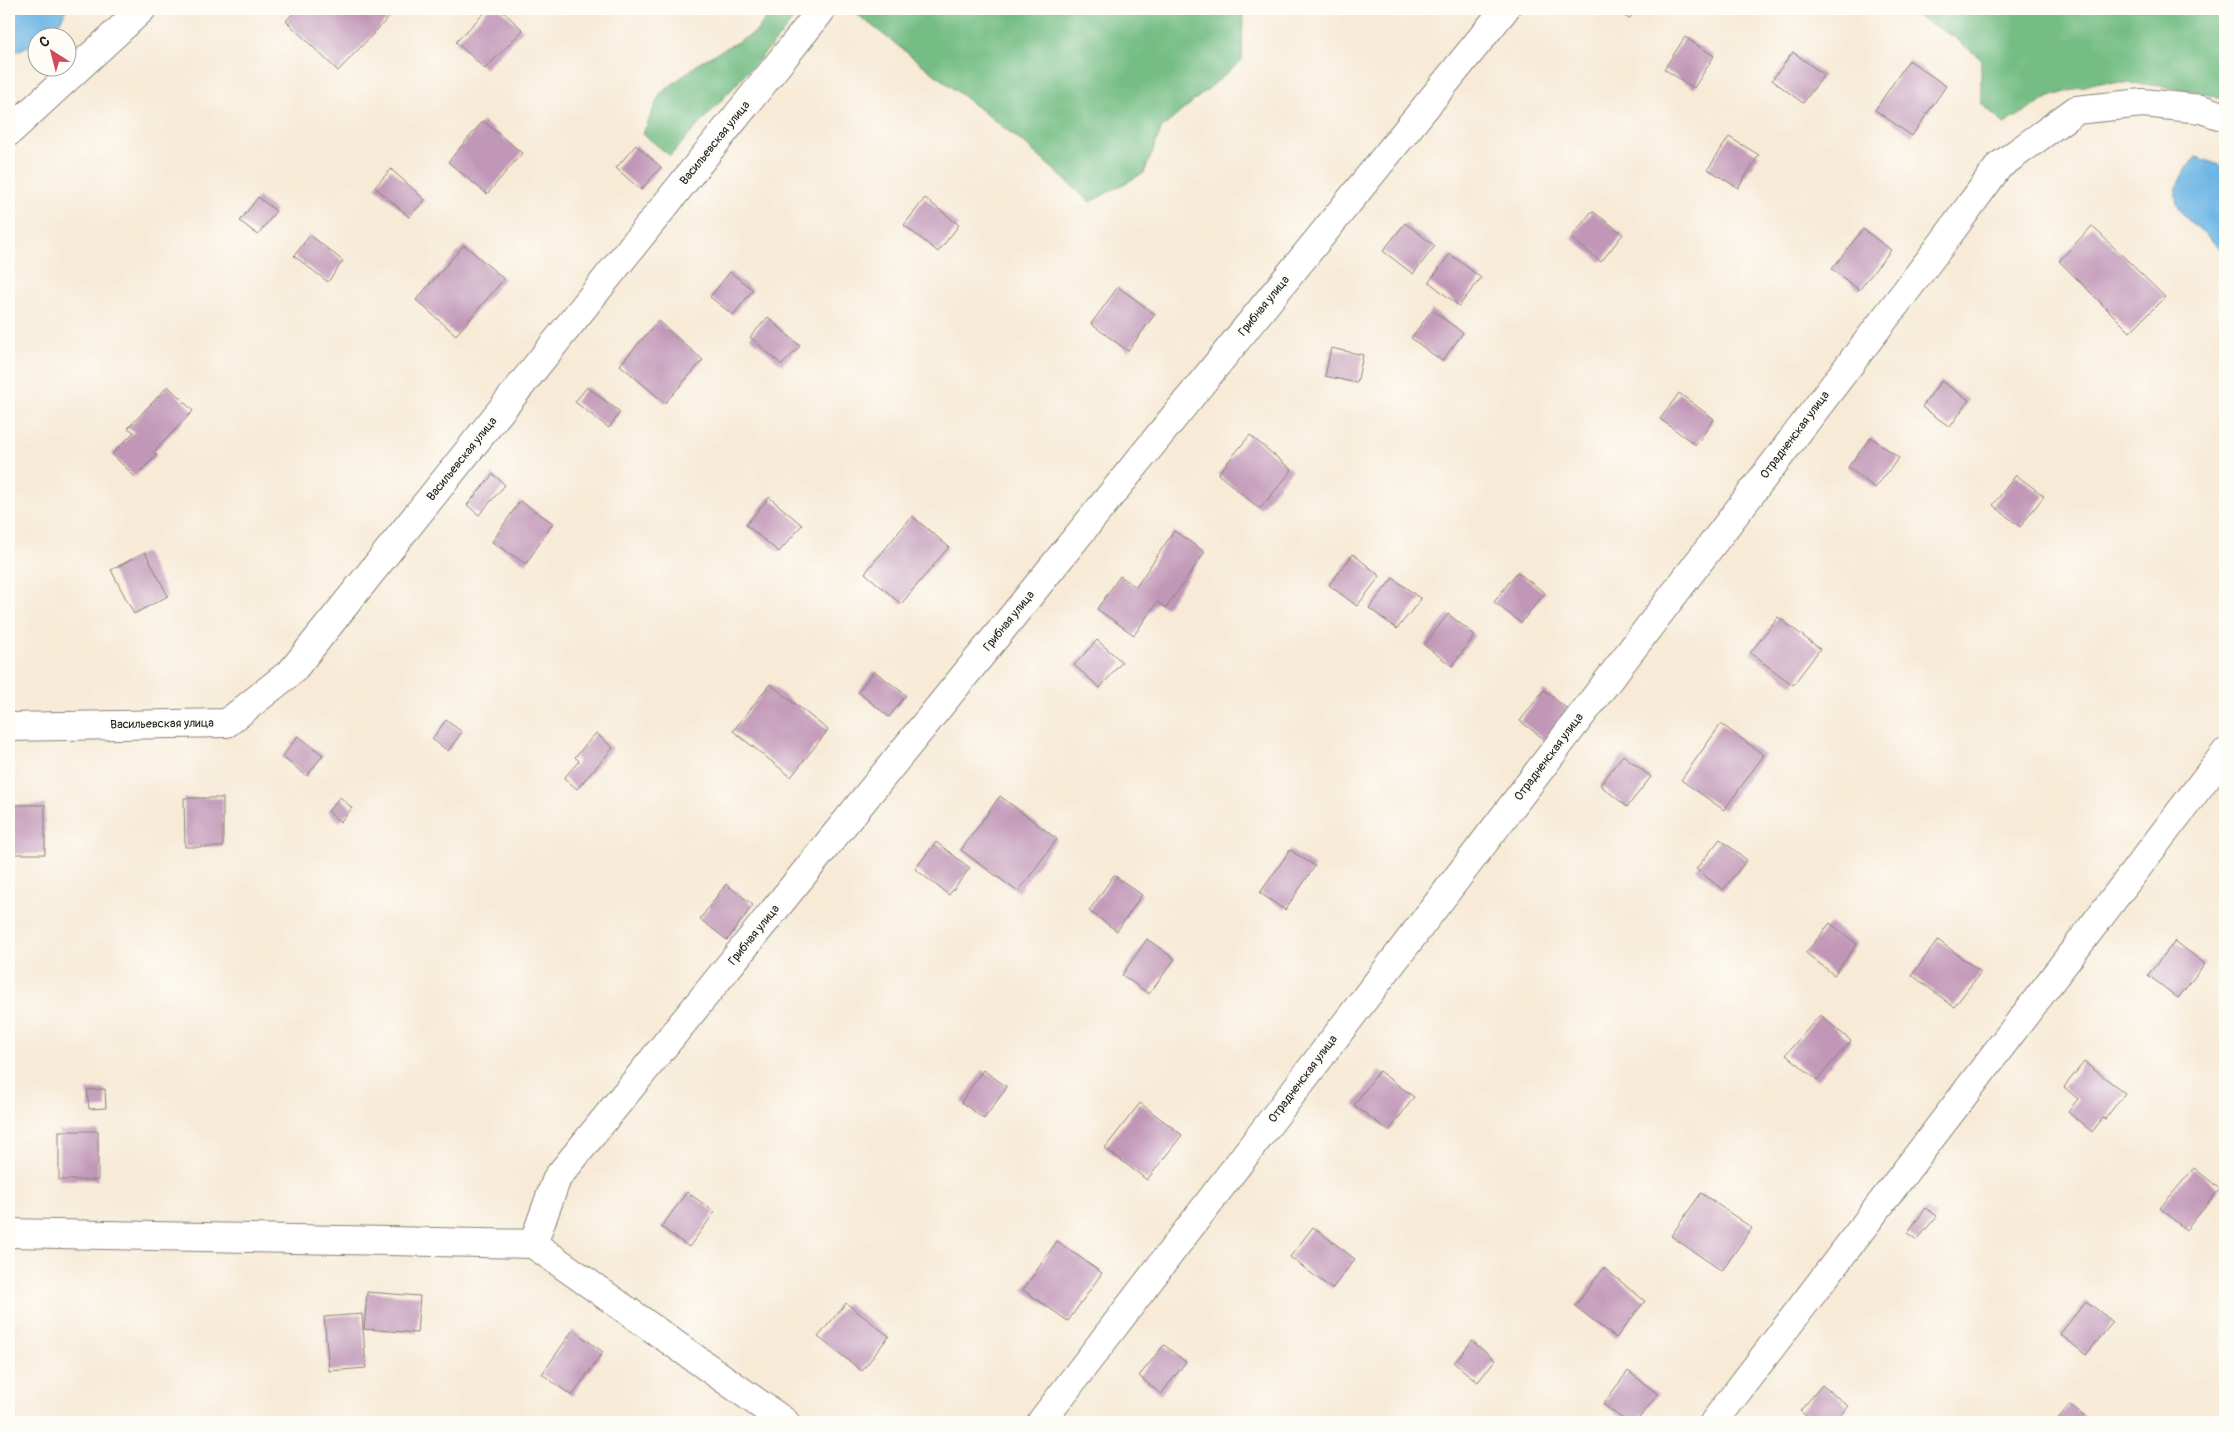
<svg xmlns="http://www.w3.org/2000/svg" width="2234" height="1431" font-family="Pangolin,sans-serif">
<rect width="100%" height="100%" fill="#fdfcf7"/>
<filter id="ink" filterUnits="userSpaceOnUse"><feTurbulence type="fractalNoise" baseFrequency=".02" numOctaves="2"/><feDisplacementMap in="SourceGraphic" scale="10" xChannelSelector="R" yChannelSelector="G"/><feConvolveMatrix kernelMatrix="1 2 1 2 8 2 1 2 1" color-interpolation-filters="sRGB"/></filter>
<filter id="wash" filterUnits="userSpaceOnUse"><feTurbulence type="fractalNoise" baseFrequency=".0096" numOctaves="4" result="noise"/><feDisplacementMap in="SourceGraphic" scale="20" xChannelSelector="R" yChannelSelector="G"/><feGaussianBlur stdDeviation="1.12" result="paint"/><feColorMatrix in="noise" values="0 0 0 0 0 0 0 0 0 0 0 0 0 0 0 0 0 1.4 0 .05"/><feComposite in="paint" operator="in"/></filter>
<g filter="url(#wash)">
<rect width="100%" height="100%" fill="#f7ead6"/>
<!-- forest -->
<g fill="#74bd84" stroke="#486c50">
<path d="M762,9H801L775,42L670,156L643,134L660,94L702,61L756,32L769,13Z"/>
<path d="M854,9H1243L1242,60L1162,128L1144,173L1090,202L1026,145L853,11Z"/>
<path d="M1904,9H2225V100L2195,91L2145,84L2098,82L2050,97L2004,124L1981,103V59L1954,37Z"/>
</g>
<!-- water -->
<g fill="#6cb5e4" stroke="#446880">
<path d="M9,9H67L61,20L44,37L38,38L37,42L9,55Z"/>
<path d="M2196,157L2225,167V253C2189,217 2152,207 2196,157Z"/>
</g>
<g id="blocks">
<!-- building -->
<g fill="#c197b7">
<path d="M297,9H387L392,14L338,71L286,21Z"/>
<path d="M488,9H500L523,30L485,69L456,42Z"/>
<path d="M1615,9H1636L1629,19Z"/>
<path d="M1685,37L1714,56L1694,88L1664,69Z"/>
<path d="M1793,52L1824,75L1803,103L1772,80Z"/>
<path d="M1909,60L1946,86L1912,136L1875,110Z"/>
<path d="M483,121L522,153L487,194L448,162Z"/>
<path d="M1729,137L1759,155L1738,188L1708,169Z"/>
<path d="M636,145L661,167L641,190L616,168Z"/>
<path d="M391,169L425,200L409,217L375,187Z"/>
<path d="M258,197L276,211L258,235L240,221Z"/>
<path d="M925,198L959,225L938,252L904,225Z"/>
<path d="M1592,211L1623,234L1601,262L1571,238Z"/>
<path d="M1405,223L1435,246L1413,274L1383,251Z"/>
<path d="M2092,226L2165,297L2130,332L2059,261Z"/>
<path d="M1863,229L1891,250L1859,290L1832,269Z"/>
<path d="M310,235L343,261L328,282L294,256Z"/>
<path d="M464,245L504,279L456,335L416,300Z"/>
<path d="M1450,254L1481,278L1459,306L1429,282Z"/>
<path d="M730,272L753,290L733,315L710,297Z"/>
<path d="M1118,287L1155,314L1128,351L1091,324Z"/>
<path d="M1432,310L1463,333L1442,361L1411,338Z"/>
<path d="M768,317L800,346L782,365L750,337Z"/>
<path d="M658,321L703,360L665,403L620,365Z"/>
<path d="M1331,348L1363,355L1357,383L1325,376Z"/>
<path d="M1941,381L1969,400L1950,427L1922,407Z"/>
<path d="M168,386L193,411L154,452L157,455L135,477L112,454L134,432L128,428Z"/>
<path d="M587,387L620,412L609,428L575,402Z"/>
<path d="M1679,393L1714,419L1696,445L1660,419Z"/>
<path d="M1250,435L1292,470L1260,509L1218,474Z"/>
<path d="M1871,437L1899,458L1875,488L1848,467Z"/>
<path d="M493,474L505,485L479,515L467,505Z"/>
<path d="M2016,475L2044,496L2020,527L1993,505Z"/>
<path d="M769,497L802,525L779,552L746,525Z"/>
<path d="M520,501L553,523L526,564L492,542Z"/>
<path d="M912,516L949,547L901,604L865,573Z"/>
<path d="M1174,531L1205,552L1166,608L1157,602L1134,635L1097,609L1120,576L1136,587Z"/>
<path d="M145,552L168,596L134,614L111,570Z"/>
<path d="M1353,554L1380,576L1357,606L1329,585Z"/>
<path d="M1517,572L1545,593L1521,623L1494,602Z"/>
<path d="M1393,578L1421,599L1397,629L1369,608Z"/>
<path d="M1448,614L1475,635L1452,666L1424,645Z"/>
<path d="M1778,617L1820,649L1793,685L1750,653Z"/>
<path d="M1097,640L1122,662L1100,688L1074,665Z"/>
<path d="M874,671L906,695L889,717L858,692Z"/>
<path d="M770,684L828,730L791,777L733,731Z"/>
<path d="M1544,690L1571,712L1548,742L1520,721Z"/>
<path d="M446,720L462,732L448,751L432,739Z"/>
<path d="M1721,724L1764,755L1724,810L1681,780Z"/>
<path d="M596,733L613,748L577,789L564,778L579,761L575,757Z"/>
<path d="M298,736L323,755L307,776L282,757Z"/>
<path d="M1623,755L1651,777L1627,807L1600,785Z"/>
<path d="M1000,796L1057,839L1018,892L961,850Z"/>
<path d="M340,797L352,808L340,822L328,811Z"/>
<path d="M184,798H223V847H185Z"/>
<rect x="9" y="805" width="36" height="49"/>
<path d="M1720,839L1747,860L1723,890L1696,869Z"/>
<path d="M936,842L970,868L949,895L915,869Z"/>
<path d="M1290,850L1315,866L1285,910L1260,893Z"/>
<path d="M1114,875L1142,895L1117,931L1089,911Z"/>
<path d="M726,884L753,905L727,940L700,919Z"/>
<path d="M1830,923L1857,944L1834,975L1806,953Z"/>
<path d="M1147,939L1175,959L1149,994L1122,975Z"/>
<path d="M1938,940L1981,972L1954,1007L1912,975Z"/>
<path d="M2175,941L2205,964L2178,998L2148,975Z"/>
<path d="M1820,1015L1851,1041L1817,1080L1786,1054Z"/>
<path d="M2084,1062L2125,1093L2105,1119L2103,1118L2092,1132L2068,1112L2078,1099L2064,1087Z"/>
<path d="M983,1070L1007,1087L984,1119L961,1102Z"/>
<path d="M1379,1071L1414,1097L1389,1131L1354,1105Z"/>
<path d="M105,1089L106,1108L89,1109L87,1090Z"/>
<path d="M1140,1103L1182,1135L1147,1180L1105,1148Z"/>
<rect x="59" y="1131" width="39" height="49"/>
<path d="M2194,1168L2220,1189L2186,1230L2160,1208Z"/>
<path d="M687,1192L715,1212L689,1247L661,1227Z"/>
<path d="M1701,1193L1752,1228L1722,1271L1671,1236Z"/>
<path d="M1926,1208L1937,1216L1917,1240L1907,1233Z"/>
<path d="M1313,1227L1355,1259L1332,1289L1290,1257Z"/>
<path d="M1057,1241L1102,1273L1068,1321L1023,1290Z"/>
<path d="M1604,1268L1645,1301L1616,1338L1575,1306Z"/>
<path d="M367,1292L420,1296L417,1333L364,1329Z"/>
<path d="M2086,1301L2113,1322L2086,1355L2060,1334Z"/>
<path d="M846,1303L889,1336L862,1371L818,1337Z"/>
<path d="M362,1314L366,1368L329,1371L324,1317Z"/>
<path d="M573,1330L603,1352L572,1396L542,1374Z"/>
<path d="M1472,1341L1495,1360L1478,1382L1454,1363Z"/>
<path d="M1164,1345L1186,1362L1161,1394L1139,1376Z"/>
<path d="M1628,1371L1658,1394L1636,1422H1627L1603,1404Z"/>
<path d="M1822,1385L1848,1406L1835,1422H1814L1800,1411Z"/>
<path d="M2069,1405L2085,1417L2081,1422H2056Z"/>
</g>
</g>
</g>
<g filter="url(#ink)">
<use href="#blocks" fill-opacity="0" stroke="#8a8379" stroke-width="1"/>
<g fill="none" stroke-linecap="round" stroke-linejoin="round">
<!-- minor casing -->
<g stroke="#8a8379" stroke-width="30">
<g id="minor">
<path d="M9,132L142,9"/>
<path d="M9,727L227,723L292,671L820,12"/>
<path d="M9,1233L533,1244L785,1422"/>
<path d="M533,1244L557,1178L1505,9"/>
<path d="M1041,1422L1938,249L1999,166L2076,110L2143,103L2201,109L2225,117"/>
<path d="M1714,1422L2225,753"/>
</g>
</g>
<!-- minor -->
<use href="#minor" stroke="#fff" stroke-width="28"/>
</g>
</g>
<g text-anchor="middle" dominant-baseline="central" stroke-width="4" stroke-linejoin="round" paint-order="stroke">
<!-- street labels -->
<g font-size="12" fill="#1c1c1c" stroke="#fdfcf7">
<text transform="translate(715 143) rotate(-51)">Васильевская улица</text>
<text transform="translate(1264 306) rotate(-51)">Грибная улица</text>
<text transform="translate(1795 435) rotate(-53)">Отрадненская улица</text>
<text transform="translate(462 459) rotate(-51)">Васильевская улица</text>
<text transform="translate(1009 621) rotate(-51)">Грибная улица</text>
<text transform="translate(162 724) rotate(-1)">Васильевская улица</text>
<text transform="translate(1549 757) rotate(-53)">Отрадненская улица</text>
<text transform="translate(754 935) rotate(-51)">Грибная улица</text>
<text transform="translate(1303 1079) rotate(-53)">Отрадненская улица</text>
</g>
</g>
<!-- margin -->
<rect width="2234" height="1431" fill="none" stroke="#fdfcf7" stroke-width="30"/>
<!-- north arrow -->
<g transform="translate(52 52) rotate(324)"><circle r="24" fill="#fdfcf7" stroke="#a3a29f"/>
<path d="M0-4L9 19L0 12L-9 19Z" fill="#d1495b"/>
<text y="-8" font-size="14" font-weight="bold" text-anchor="middle" fill="#1c1c1c">С</text>
</g>
</svg>
